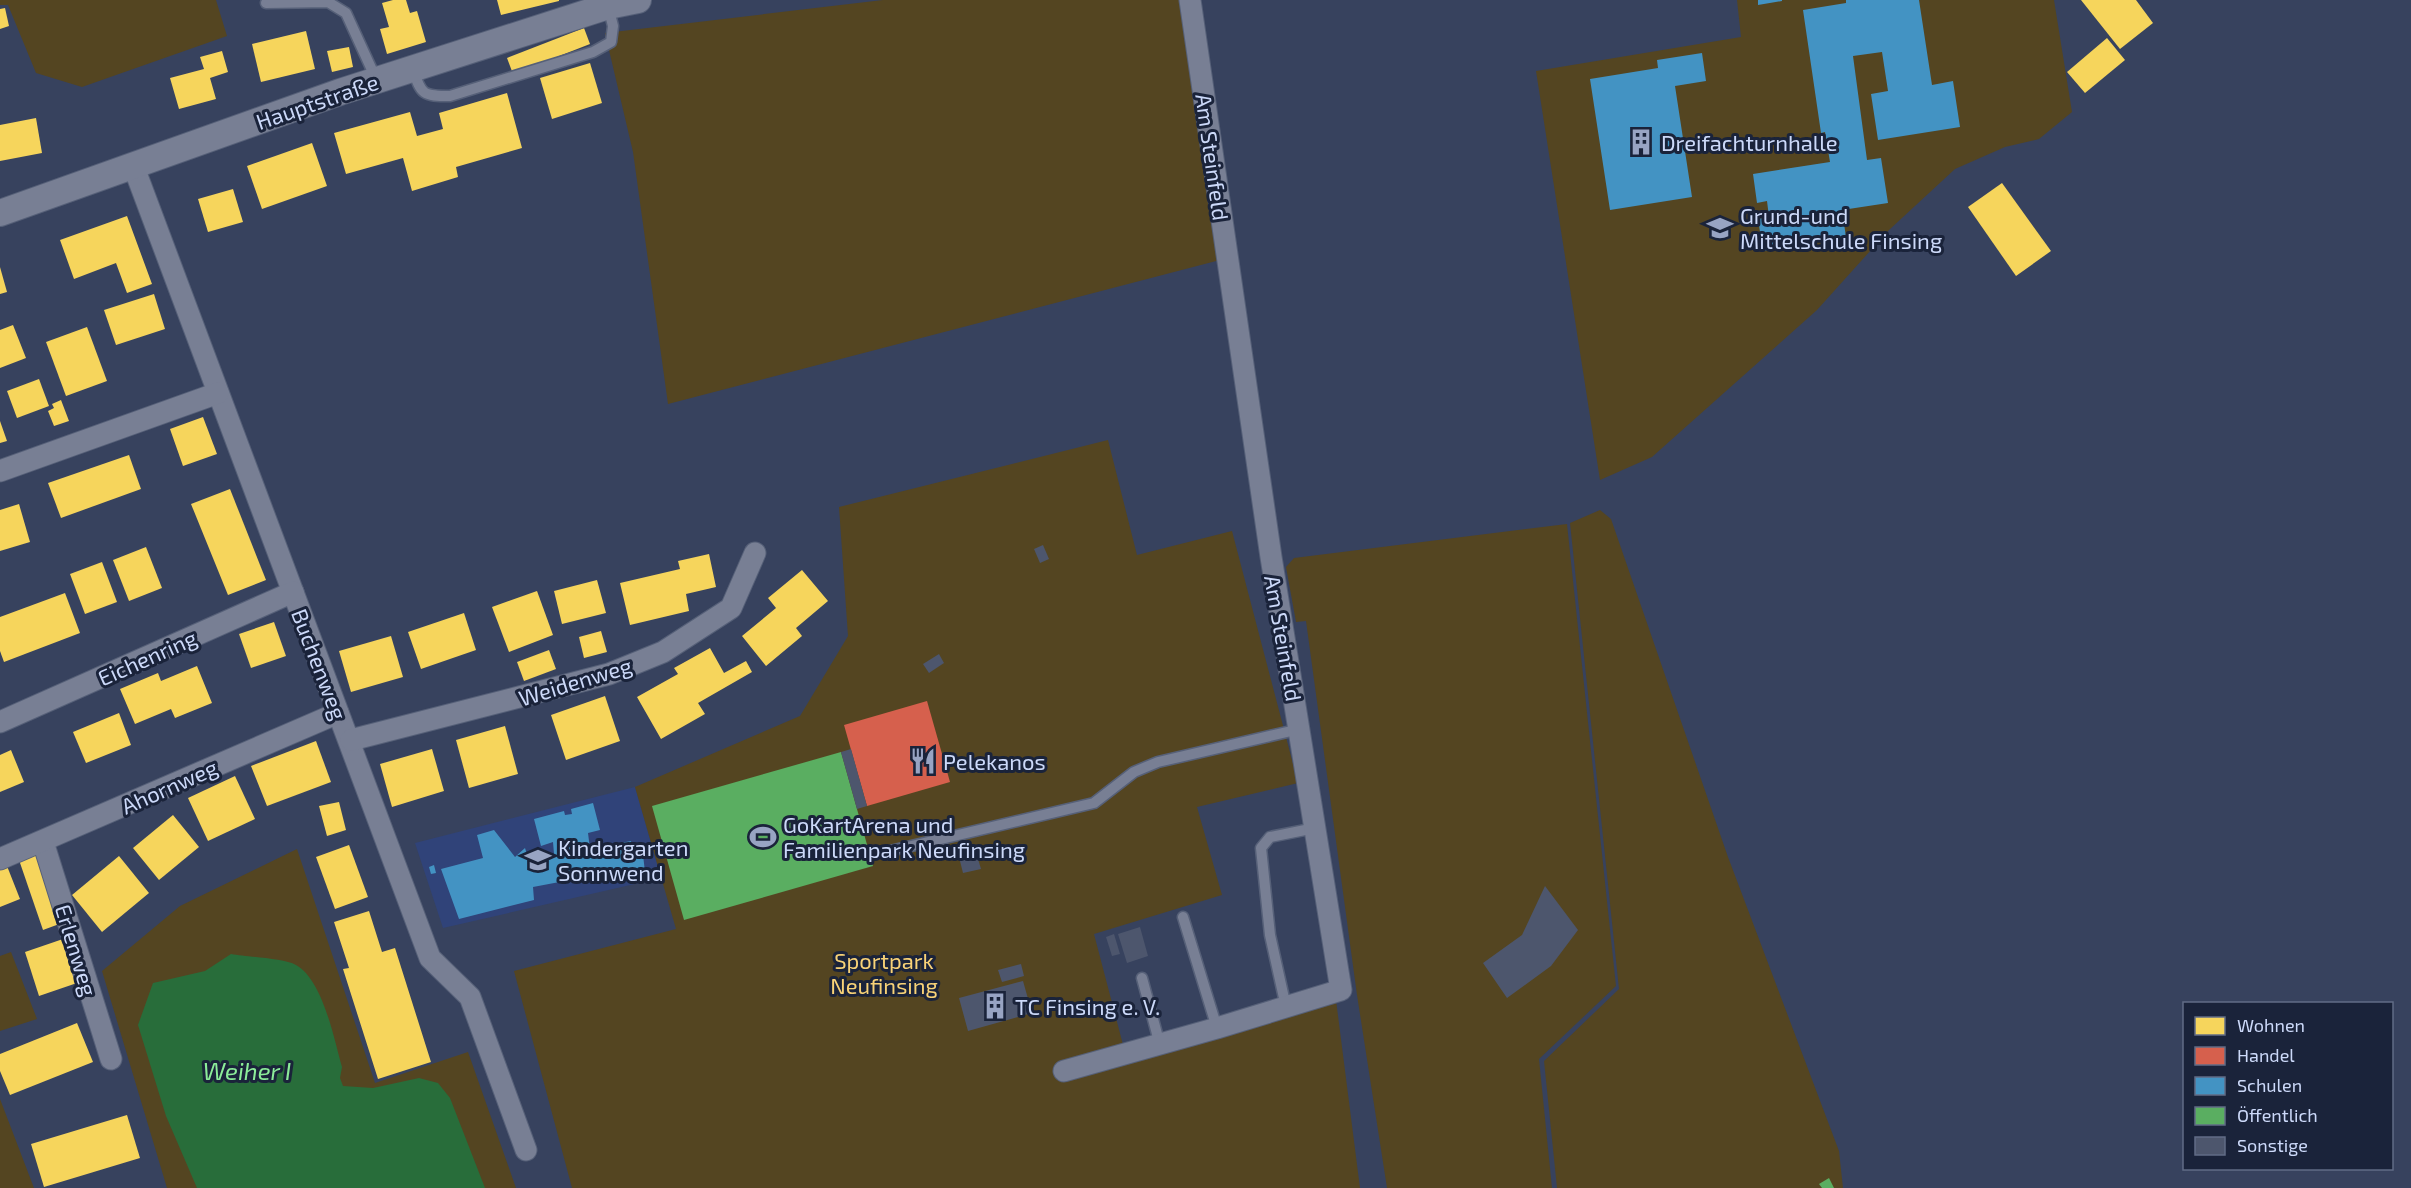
<svg xmlns="http://www.w3.org/2000/svg" width="2411" height="1188" font-family="'Exo 2',sans-serif">
<rect width="100%" height="100%" fill="#37425e"/>
<!-- built -->
<path fill="#304379" d="M635,787L661,878L443,928L415,843Z"/>
<!-- green -->
<g fill="#544521">
<path d="M0,0H216L227,36L82,87L36,73L8,5H0Z"/>
<path d="M883,0H1183L1220,260L668,404L633,152L605,33Z"/>
<path d="M1737,0H2054L2072,112L2039,139L2005,147L1955,169L1889,230L1817,310L1652,457L1600,480L1536,71L1741,37Z"/>
<path d="M1108,440L1137,555L1232,531L1298,783L1197,807L1222,895L1094,934L1127,1060L1336,1000L1360,1188H572L514,971L676,929L635,787L800,716L848,636L839,507Z"/>
<path d="M1600,510L1611,519L1728,857L1839,1151L1843,1188H1557L1544,1061L1619,989L1570,523Z"/>
<path d="M1567,524L1616,986L1539,1059L1552,1188H1387L1357,995L1306,621L1296,622L1286,567L1294,558Z"/>
<path d="M297,849L375,1083L468,1052L516,1188H167L102,971L180,906Z"/>
<path d="M11,952L37,1019L0,1031V956Z"/>
<path d="M0,1099L34,1188H0Z"/>
</g>
<!-- water -->
<path fill="#286d3a" d="M231,954C247,957 283,958 296,965C323,980 334,1039 342,1067L340,1078L343,1086L373,1088L419,1078L438,1083L450,1098L485,1188H197L166,1116L138,1025L153,983L205,971Z"/>
<!-- homes -->
<g fill="#f6d55c">
<path d="M393,0H406L410,13L417,11L426,42L387,54L380,29L389,27L382,3Z"/>
<path d="M497,0H559V1L501,15Z"/>
<path d="M2081,0H2136L2153,23L2120,49Z"/>
<path d="M5,8L9,26L0,29V9Z"/>
<path d="M584,28L590,44L513,74L507,58Z"/>
<path d="M306,31L315,69L261,82L252,44Z"/>
<path d="M2107,38L2125,60L2085,93L2067,72Z"/>
<path d="M349,47L353,67L332,72L327,51Z"/>
<path d="M222,51L228,72L210,78L216,99L179,109L170,78L204,69L200,57Z"/>
<path d="M590,63L602,103L552,119L540,78Z"/>
<path d="M507,93L522,148L456,167L458,177L412,191L403,158L346,174L334,133L410,112L417,136L443,129L439,113Z"/>
<path d="M36,118L42,153L0,161V125Z"/>
<path d="M312,143L327,186L262,209L247,166Z"/>
<path d="M2002,183L2051,251L2016,276L1968,207Z"/>
<path d="M233,189L243,222L208,232L198,199Z"/>
<path d="M127,216L152,284L127,293L116,263L74,279L60,240Z"/>
<path d="M0,267L7,292L0,294Z"/>
<path d="M154,294L165,329L116,345L104,310Z"/>
<path d="M13,325L26,358L0,368V330Z"/>
<path d="M87,327L107,381L66,396L46,342Z"/>
<path d="M39,379L49,406L17,418L7,391Z"/>
<path d="M61,400L69,421L54,426L48,411L54,408L52,404Z"/>
<path d="M203,417L217,454L183,466L170,429Z"/>
<path d="M0,421L7,441L0,443Z"/>
<path d="M129,455L141,489L61,518L48,483Z"/>
<path d="M230,489L266,580L228,595L191,504Z"/>
<path d="M19,504L30,542L0,551V510Z"/>
<path d="M146,547L162,588L129,601L113,560Z"/>
<path d="M709,554L716,587L686,594L689,611L630,625L620,583L680,569L678,561Z"/>
<path d="M102,562L117,602L85,614L70,574Z"/>
<path d="M802,570L828,601L796,628L802,636L766,666L742,636L776,608L768,598Z"/>
<path d="M597,580L606,613L562,624L554,591Z"/>
<path d="M537,591L553,635L509,652L492,607Z"/>
<path d="M65,593L80,633L4,662L0,651V617Z"/>
<path d="M464,613L476,650L421,669L408,632Z"/>
<path d="M274,622L286,656L251,668L239,634Z"/>
<path d="M601,631L607,652L584,658L579,637Z"/>
<path d="M391,636L403,677L351,692L339,651Z"/>
<path d="M710,648L724,673L746,661L752,672L698,703L705,714L661,739L637,697L678,674L674,668Z"/>
<path d="M549,650L556,669L524,681L517,662Z"/>
<path d="M197,666L212,703L175,718L171,709L135,724L120,689L158,673L161,681Z"/>
<path d="M605,696L620,741L566,760L551,715Z"/>
<path d="M119,713L131,745L86,763L73,732Z"/>
<path d="M505,726L518,774L469,788L456,740Z"/>
<path d="M316,741L331,782L267,806L251,766Z"/>
<path d="M432,749L444,791L392,807L380,764Z"/>
<path d="M11,750L24,782L0,792V755Z"/>
<path d="M235,776L255,819L208,841L188,798Z"/>
<path d="M339,802L346,830L327,836L319,806Z"/>
<path d="M173,815L199,847L159,880L133,848Z"/>
<path d="M349,845L368,897L335,909L316,857Z"/>
<path d="M37,851L62,923L43,930L18,857Z"/>
<path d="M119,856L149,893L102,932L72,895Z"/>
<path d="M7,866L20,899L0,907V869Z"/>
<path d="M369,911L382,952L395,948L431,1062L378,1079L343,969L349,968L334,922Z"/>
<path d="M63,939L77,983L39,996L25,952Z"/>
<path d="M77,1023L93,1062L10,1095L0,1071V1054Z"/>
<path d="M127,1115L140,1158L44,1187L31,1144Z"/>
</g>
<!-- shops -->
<path fill="#d6604d" d="M927,701L950,782L867,806L844,725Z"/>
<!-- schools -->
<g fill="#4393c3">
<path d="M1758,0H1782V1L1758,5Z"/>
<path d="M1846,0H1919L1932,85L1953,81L1960,127L1878,140L1871,94L1888,91L1882,52L1853,56L1867,160L1881,158L1888,203L1842,210L1846,237L1763,251L1758,219L1769,217L1767,201L1757,203L1753,174L1830,162L1825,132L1821,133L1803,10L1846,3Z"/>
<path d="M1702,53L1706,81L1675,86L1692,197L1610,210L1590,79L1658,68L1657,60Z"/>
<path d="M593,803L600,830L588,833L590,849L631,841L632,847L642,846L645,872L586,880V877L533,887L534,900L459,919L441,869L483,858L477,835L494,830L515,857L525,848L529,861L536,860V856L554,854L553,842L541,846L534,819L564,811L565,815L572,814L571,809Z"/>
<path d="M434,865L436,873L431,874L429,867Z"/>
</g>
<!-- public -->
<g fill="#5aae61">
<path d="M841,752L873,866L684,920L652,806Z"/>
<path d="M1829,1178L1834,1188H1822L1819,1184Z"/>
</g>
<!-- building -->
<g fill="#4d566d">
<path d="M1043,545L1049,559L1040,563L1034,549Z"/>
<path d="M939,654L944,663L929,673L923,664Z"/>
<path d="M851,749L867,806L857,809L841,752Z"/>
<path d="M976,852L981,869L963,873L959,857Z"/>
<path d="M1545,886L1578,930L1551,966L1507,998L1483,963L1522,935Z"/>
<path d="M1140,927L1148,956L1127,963L1118,934Z"/>
<path d="M1114,934L1120,954L1112,956L1106,937Z"/>
<path d="M1021,964L1024,976L1002,982L998,970Z"/>
<path d="M1023,981L1032,1013L968,1031L959,998Z"/>
</g>
<g fill="none" stroke-linecap="round" stroke-linejoin="round">
<!-- service casing -->
<g stroke="#566078" stroke-width="13">
<g id="service">
<path d="M266,3L328,2L346,13L377,81"/>
<path d="M413,69C421,95 423,96 450,96L593,52L611,42L613,26L608,6"/>
<path d="M890,851L1094,803L1134,772L1158,762L1300,729"/>
<path d="M1183,917L1217,1028"/>
<path d="M1142,978L1160,1045"/>
<path d="M1286,1007L1270,935L1261,848L1270,837L1315,828"/>
</g>
</g>
<!-- minor casing -->
<g stroke="#566078" stroke-width="23">
<g id="minor">
<path d="M133,165L430,958L470,997L526,1150"/>
<path d="M0,471L218,393"/>
<path d="M0,722L293,592"/>
<path d="M351,740L609,674L663,652L731,608L755,553"/>
<path d="M43,842L111,1059"/>
<path d="M0,859L338,713"/>
<path d="M1064,1071L1217,1028L1341,990L1271,557L1190,0"/>
</g>
</g>
<!-- tertiary casing -->
<g stroke="#566078" stroke-width="28">
<path id="tertiary" d="M0,213L340,92L608,6L638,0"/>
</g>
<!-- service -->
<use href="#service" stroke="#787f94" stroke-width="10"/>
<!-- minor -->
<use href="#minor" stroke="#787f94" stroke-width="21"/>
<!-- tertiary -->
<use href="#tertiary" stroke="#787f94" stroke-width="26"/>
</g>
<!-- icons -->
<defs>
<g id="building-bare" transform="scale(2.07)"><path d="M-4-6H4V6H1V3H-1V6H-4ZM-2.5-4.3h1.7v1.8h-1.7ZM.8-4.3h1.7v1.8H.8ZM-2.5-1h1.7V.8h-1.7ZM.8-1h1.7V.8H.8Z" fill="#98a4c3" stroke="#1a233a" stroke-width="2.5" paint-order="stroke"/></g>
<g id="school-bare" transform="scale(2.07)"><path d="M0-5L7-2L0 1L-7-2ZM-4 1L0 2.5L4 1V4Q0 6-4 4Z" fill="#98a4c3" stroke="#1a233a" stroke-width="2.5" paint-order="stroke"/></g>
<g id="restaurant-bare" transform="scale(2.07)"><path d="M-5-6h1v4h1v-4h1v4h1v-4h1v5L-1.5 .5V6h-2V.5L-5-1ZM5-6V6H3V1.5H1.5Q1.5-4 5-6Z" fill="#98a4c3" stroke="#1a233a" stroke-width="2.5" paint-order="stroke"/></g>
<g id="stadium-bare" transform="scale(2.07)"><path d="M0-5a6.5 5 0 1 0 0 10a6.5 5 0 1 0 0-10ZM-3.5-1.8h7v3.6h-7Z" fill="#98a4c3" stroke="#1a233a" stroke-width="2.5" paint-order="stroke"/></g>
</defs>
<g fill-rule="evenodd">
<use href="#building-bare" x="1641" y="142"/>
<use href="#school-bare" x="1720" y="228"/>
<use href="#restaurant-bare" x="923" y="761"/>
<use href="#stadium-bare" x="763" y="837"/>
<use href="#school-bare" x="538" y="860"/>
<use href="#building-bare" x="995" y="1006"/>
</g>
<g text-anchor="middle" dominant-baseline="central" stroke-width="6" stroke-linejoin="round" paint-order="stroke">
<!-- street labels -->
<g font-size="22" fill="#ccd9f9" stroke="#1a233a">
<text transform="translate(317 101) rotate(-19)">Hauptstraße</text>
<text transform="translate(1213 157) rotate(82)">Am Steinfeld</text>
<text transform="translate(1284 638) rotate(80)">Am Steinfeld</text>
<text transform="translate(147 657) rotate(-24)">Eichenring</text>
<text transform="translate(320 664) rotate(69)">Buchenweg</text>
<text transform="translate(575 681) rotate(-17)">Weidenweg</text>
<text transform="translate(169 786) rotate(-24)">Ahornweg</text>
<text transform="translate(77 950) rotate(73)">Erlenweg</text>
</g>
<!-- poi labels -->
<g font-size="22" fill="#ccd9f9" stroke="#1a233a" text-anchor="start">
<text x="1661" y="142">Dreifachturnhalle</text>
<text x="1740" y="215">Grund-und<tspan x="1740" dy="25">Mittelschule Finsing</tspan></text>
<text x="943" y="761">Pelekanos</text>
<text x="783" y="824">GoKartArena und<tspan x="783" dy="25">Familienpark Neufinsing</tspan></text>
<text x="558" y="847">Kindergarten<tspan x="558" dy="25">Sonnwend</tspan></text>
<text x="1015" y="1006">TC Finsing e. V.</text>
</g>
<!-- park labels -->
<g font-size="22" fill="#f8d277" stroke="#1a233a">
<text x="884" y="960">Sportpark<tspan x="884" dy="25">Neufinsing</tspan></text>
</g>
<!-- water labels -->
<g font-size="24" font-style="italic" fill="#8ced99" stroke="#1a233a">
<text x="247" y="1070">Weiher I</text>
</g>
</g>
<!-- legend -->
<rect x="2183" y="1002" width="210" height="168" fill="#1a233a" stroke="#616c86" stroke-width="1.5"/>
<rect x="2195" y="1017" width="30" height="18" fill="#f6d55c" stroke="#616c86" stroke-width="1.5"/>
<text x="2237" y="1032" font-size="18" fill="#ccd9f9">Wohnen</text>
<rect x="2195" y="1047" width="30" height="18" fill="#d6604d" stroke="#616c86" stroke-width="1.5"/>
<text x="2237" y="1062" font-size="18" fill="#ccd9f9">Handel</text>
<rect x="2195" y="1077" width="30" height="18" fill="#4393c3" stroke="#616c86" stroke-width="1.5"/>
<text x="2237" y="1092" font-size="18" fill="#ccd9f9">Schulen</text>
<rect x="2195" y="1107" width="30" height="18" fill="#5aae61" stroke="#616c86" stroke-width="1.5"/>
<text x="2237" y="1122" font-size="18" fill="#ccd9f9">Öffentlich</text>
<rect x="2195" y="1137" width="30" height="18" fill="#4d566d" stroke="#616c86" stroke-width="1.5"/>
<text x="2237" y="1152" font-size="18" fill="#ccd9f9">Sonstige</text>
</svg>
